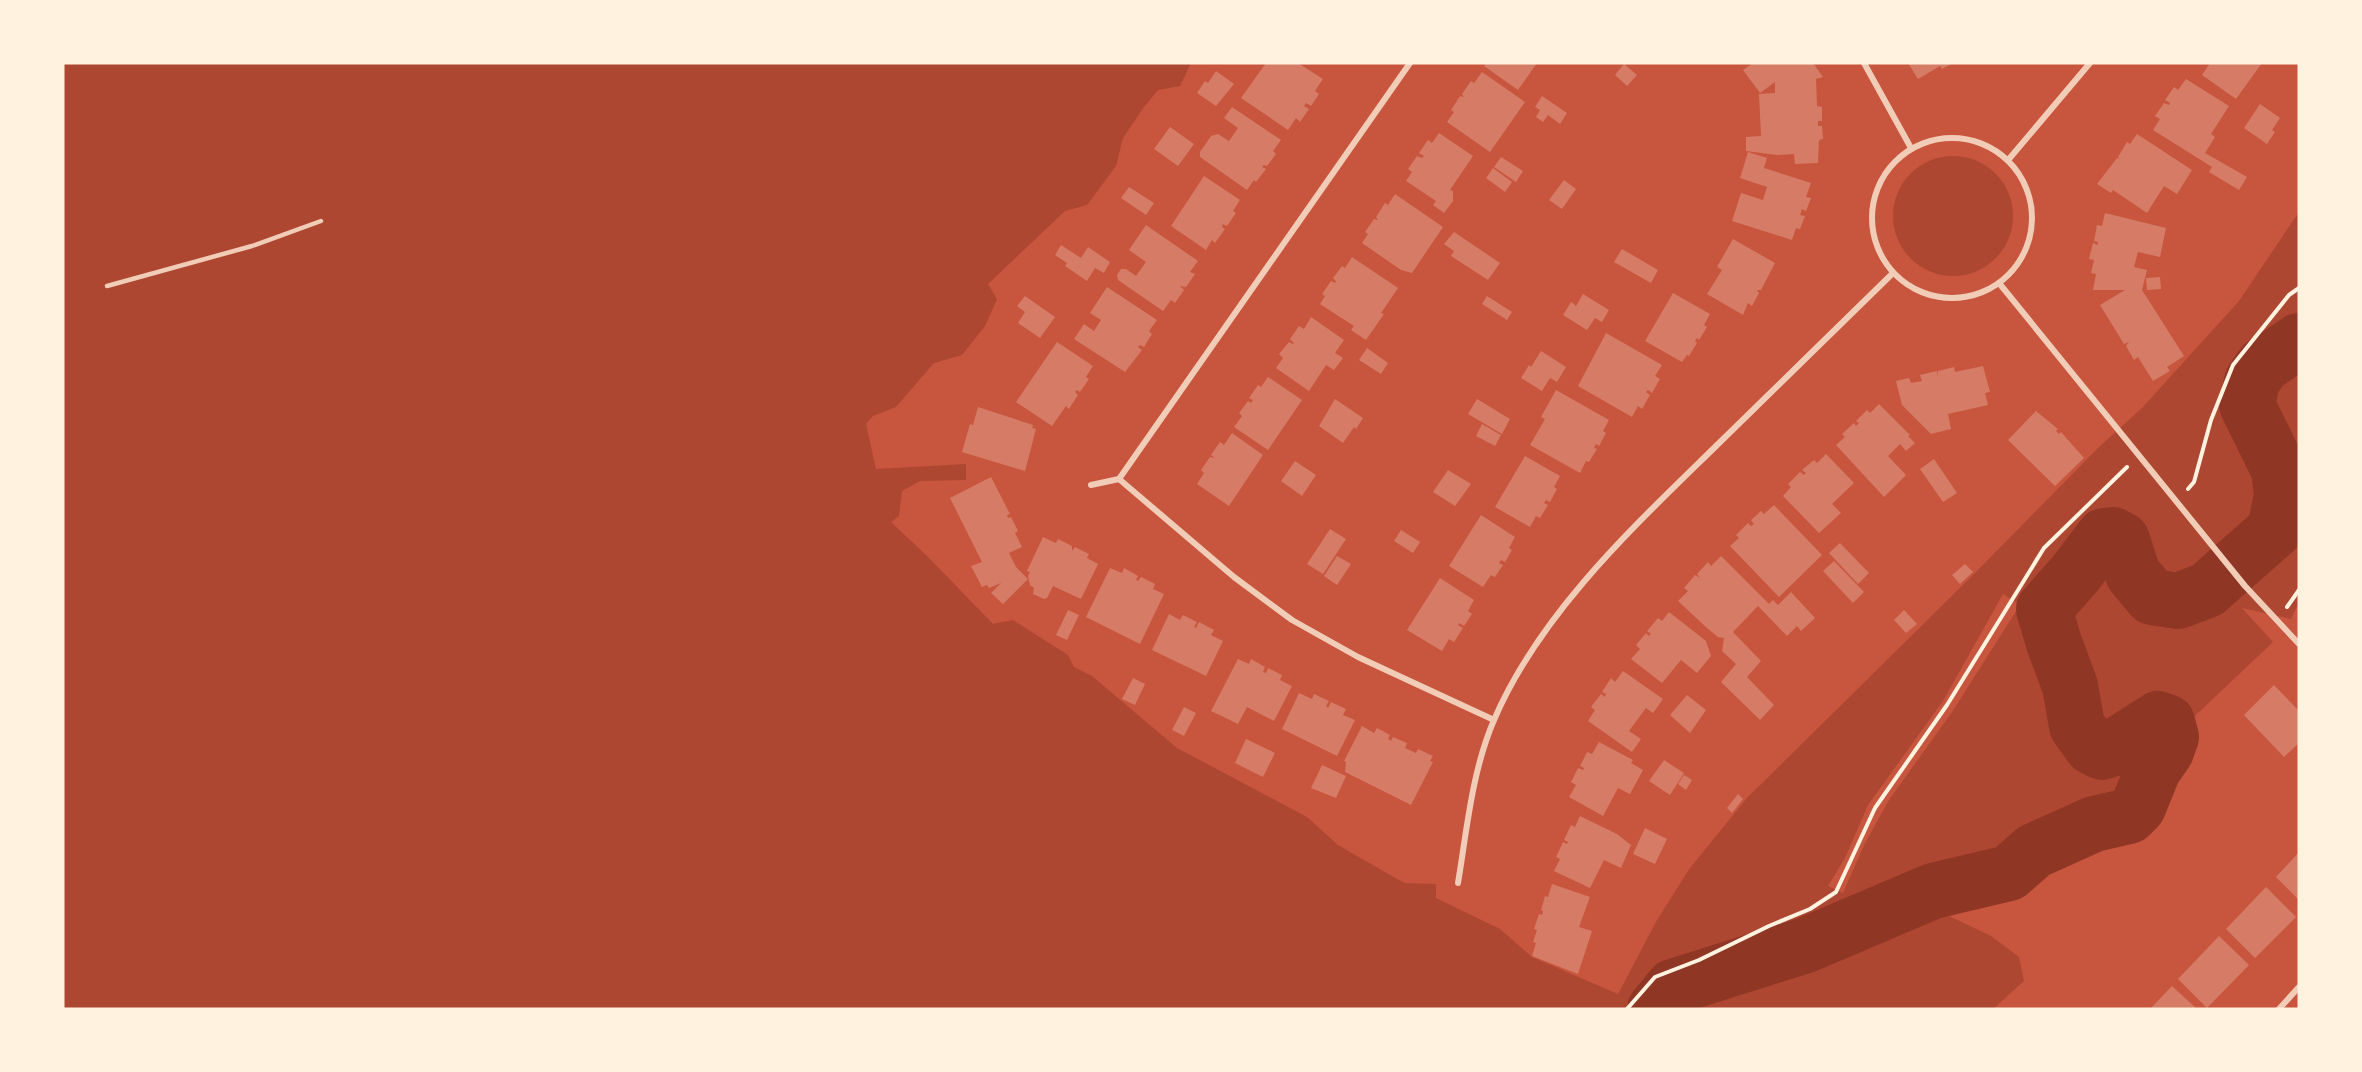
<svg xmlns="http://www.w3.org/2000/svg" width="2362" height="1072" font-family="'Fira Sans',sans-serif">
<rect width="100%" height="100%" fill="#c8553d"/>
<!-- green -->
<g fill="#ae4732" fill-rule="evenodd">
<path d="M63,63H1191L1180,86L1158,90L1144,107L1123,138L1116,166L1087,205L1065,211L988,284L997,299L985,326L962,355L934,363L896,407L873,416L866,424L876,469L966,464V480L920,481L902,491L899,516L891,522L928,557L993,624L1013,620L1068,655L1074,667L1092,676L1177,748L1307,817L1338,845L1397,879L1405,883L1436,884V898L1500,929L1532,957L1618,994L1657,920L1690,868L1747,798L1974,574L2100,446L2142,408L2239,301L2299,212V602L2291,619L2242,608L2273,642L2179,731L2180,752L2161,774C2163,782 2159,789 2157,796C2141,839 2130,816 2099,829C2081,836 2063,851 2047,861L2040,855C2033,863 2023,877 2013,881C1989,891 1962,881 1943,903L1947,915L1991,936L2019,957L2024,981L1993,1009H63ZM2003,594L2020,605L1952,712L1889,800L1865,843L1843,893L1828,886L1845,858L1868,805L1943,701Z"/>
<circle cx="1953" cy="216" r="60"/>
</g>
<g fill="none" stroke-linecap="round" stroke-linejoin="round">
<!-- river -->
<path stroke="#8f3625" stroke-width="56" d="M1655,1009L1673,987L1806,945L1933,891L2009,873L2034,851L2094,824L2129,816L2138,807L2153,770L2166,751L2171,737L2167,722L2158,719L2111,749L2102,752L2092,747L2077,726L2070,686L2054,643L2044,609L2075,574L2104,536L2113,535L2122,540L2133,574L2152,597L2178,601L2207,590L2275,530L2282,495L2279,470L2247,405L2252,381L2263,365L2299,341"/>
</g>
<!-- building -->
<g fill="#d67c66">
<path d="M1266,63H1298L1323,79L1315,91L1319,94L1311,106L1306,103L1304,106L1309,109L1300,122L1296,118L1288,130L1241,98Z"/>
<path d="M1486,63H1537L1518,90L1484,66Z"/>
<path d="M1753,63H1813L1823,77L1816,79L1817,106L1822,107V121H1818V126H1822L1823,139L1819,140L1818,163L1795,164L1794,154L1777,155L1746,151V137L1761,136L1759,94L1775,93V82L1760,93L1743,70Z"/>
<path d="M1908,63H1953L1942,69L1940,66L1918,79Z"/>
<path d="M2210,63H2262L2236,99L2202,75Z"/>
<path d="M1624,64L1637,75L1627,86L1615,75Z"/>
<path d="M1216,71L1234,84L1216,106L1197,93L1205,81L1208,83Z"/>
<path d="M1482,72L1525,102L1490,152L1447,122L1454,112L1451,110L1460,96L1464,97L1462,94L1471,81L1474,83Z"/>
<path d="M2186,79L2229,106L2211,134L2215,137L2205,153L2247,177L2239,190L2209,172L2212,167L2153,130L2160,119L2155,116L2164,103L2169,105L2170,103L2165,100L2174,87L2178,90Z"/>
<path d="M1542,96L1567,113L1560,124L1548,115L1543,122L1536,117L1540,110L1535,107Z"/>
<path d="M2260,104L2280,118L2272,130L2275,132L2267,144L2244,128Z"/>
<path d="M1232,107L1281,140L1273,151L1276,154L1267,166L1264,165L1262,167L1266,169L1256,182L1254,180L1247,190L1200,157V152L1211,136L1218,134L1229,141L1238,128L1224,118Z"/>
<path d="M1170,127L1194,144L1178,166L1154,149Z"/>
<path d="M1439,133L1473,156L1450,190L1453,191V201L1444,213L1433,205L1436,201L1406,181L1412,172L1408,169L1417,156L1422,158L1424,156L1419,153L1428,140L1432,143Z"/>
<path d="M2137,134L2192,170L2177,194L2164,186L2147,213L2113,190L2111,193L2097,184L2117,158L2120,159L2118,157L2127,142L2130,144Z"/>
<path d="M1748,152L1767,158L1764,168L1811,183L1806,197L1811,198L1806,211L1802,209L1800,215L1805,216L1800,229L1796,228L1792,240L1732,221L1741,193L1763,200L1767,187L1740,178Z"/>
<path d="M1501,157L1523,171L1516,182L1494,167Z"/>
<path d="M1493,168L1512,182L1505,192L1486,178Z"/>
<path d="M1204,176L1240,200L1233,211L1236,213L1227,226L1223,224L1222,227L1225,229L1215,243L1212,240L1206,250L1171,226Z"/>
<path d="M1564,180L1576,189L1562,209L1549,200Z"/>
<path d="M1129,187L1154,203L1146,215L1121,198Z"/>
<path d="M1395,194L1443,227L1412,273L1401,270L1362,243L1368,234L1365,232L1374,219L1378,220L1376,217L1385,203L1388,205Z"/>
<path d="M2105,213L2166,228L2160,257L2138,252L2134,267L2147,270L2142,290L2184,356L2167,367L2170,371L2153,381L2138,357L2134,360L2126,346L2129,342L2124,344L2100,305L2125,290H2093L2096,274L2091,273L2094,260L2089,259L2093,243L2098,245V242L2094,241L2097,225L2102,226Z"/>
<path d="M1146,225L1198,261L1190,272L1195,274L1186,287L1180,286L1184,290L1175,303L1171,300L1163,311L1118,280L1117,275L1121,269H1126L1136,276L1146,262L1129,250Z"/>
<path d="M1454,232L1500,263L1488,280L1451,256L1454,251L1444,244Z"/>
<path d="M1733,239L1775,263L1761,290H1757L1759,293L1752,306L1748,303L1743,315L1707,294L1722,270L1717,267Z"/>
<path d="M1061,245L1081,258L1088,247L1110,262L1104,273L1095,268L1087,281L1065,266L1067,263L1055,255Z"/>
<path d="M1622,249L1658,270L1651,283L1614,262Z"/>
<path d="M1352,257L1398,288L1381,313L1384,314L1366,340L1351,330L1354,326L1320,304L1325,296L1322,294L1331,281L1335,283L1336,281L1333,278L1342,266L1345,268Z"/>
<path d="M2160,277L2161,289L2147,290L2146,278Z"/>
<path d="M1107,287L1157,320L1149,331L1152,334L1144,347L1140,345L1138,347L1142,350L1125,372L1074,339L1084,324L1094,331L1101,320L1090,313Z"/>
<path d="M1673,293L1710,314L1704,325L1707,327L1699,340L1697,338L1695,341L1697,343L1689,356L1687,355L1682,362L1645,341Z"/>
<path d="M1583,294L1609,310L1602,322L1595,318L1587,330L1563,315L1571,302L1576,306Z"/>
<path d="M1025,296L1055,317L1040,338L1018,323L1025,312L1017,306Z"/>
<path d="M1487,296L1512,312L1507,320L1482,304Z"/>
<path d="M1311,317L1344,340L1335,353L1343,358L1334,370L1326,365L1309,391L1276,368L1283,358L1279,354L1289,342L1293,344L1294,343L1290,339L1299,326L1304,329Z"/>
<path d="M1606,333L1662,365L1655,376L1660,379L1652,393L1648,390L1646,392L1650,395L1642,409L1638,406L1632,417L1578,386Z"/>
<path d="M1057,342L1093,366L1086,377L1089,379L1080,392L1077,390L1075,392L1078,395L1069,409L1066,406L1052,426L1016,402Z"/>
<path d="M1367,348L1388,363L1381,374L1359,360Z"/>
<path d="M1541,351L1566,367L1557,382L1550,378L1542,391L1521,378L1529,365L1531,367Z"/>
<path d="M1983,366L1990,392L1985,393L1988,405L1948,414L1951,429L1931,434L1902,405L1896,381L1909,378L1911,383L1922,381L1920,375L1937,371L1938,377V371L1954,367L1955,372Z"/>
<path d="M1268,377L1302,400L1268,450L1234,427L1242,416L1239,413L1248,401L1251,403L1253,400L1249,398L1258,385L1261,387Z"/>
<path d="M1556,390L1609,420L1603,431L1606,433L1599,446L1596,444L1594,448L1597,449L1589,462L1586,461L1580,473L1530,445L1545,419L1541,417Z"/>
<path d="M1335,399L1363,418L1356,429L1354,427L1343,443L1319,426Z"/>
<path d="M1477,399L1510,419L1502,434L1468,414Z"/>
<path d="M1879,404L1910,435L1908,436L1915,443L1906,451L1900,444L1888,456L1906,475L1884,497L1836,445L1845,437L1842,434L1854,423L1856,426L1859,423L1856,421L1867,410L1870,413Z"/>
<path d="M978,407L1033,425L1032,428L1036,429L1025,471L962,452L970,424L973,425Z"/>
<path d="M2036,411L2058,429L2056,431L2059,434L2061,432L2084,458L2055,486L2008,440Z"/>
<path d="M1482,424L1501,435L1495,446L1476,436Z"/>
<path d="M1232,433L1263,455L1229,506L1197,484L1204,473L1201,470L1210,457L1215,458L1211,455L1220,442L1224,445Z"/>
<path d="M1826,454L1854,483L1832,504L1841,513L1819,533L1783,496L1791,487L1788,484L1800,472L1804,475L1806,473L1802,470L1814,460L1817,463Z"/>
<path d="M1525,456L1560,476L1554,487L1557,489L1550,502L1546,500L1544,503L1548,505L1540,518L1536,516L1530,527L1495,507Z"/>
<path d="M1934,459L1957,493L1943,502L1920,469Z"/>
<path d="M1295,461L1316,475L1302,496L1281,481Z"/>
<path d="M1448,470L1471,484L1455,506L1433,492Z"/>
<path d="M991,477L1010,514L1007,515L1008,518L1011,517L1018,531L1015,533L1022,547L1009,553L1016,567L1028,579L1003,604L991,593L1001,583L989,588L987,585L982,587L971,566L982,562L950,498Z"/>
<path d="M1774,505L1822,555L1779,597L1730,546L1739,538L1736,535L1748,523L1751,526L1754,524L1751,520L1761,511L1764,514Z"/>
<path d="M1481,515L1515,537L1509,548L1512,550L1505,562L1501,560L1499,563L1503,565L1495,577L1491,575L1483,587L1449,566Z"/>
<path d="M1330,529L1346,539L1323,574L1307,564Z"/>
<path d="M1401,530L1420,542L1413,553L1394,541Z"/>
<path d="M1043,537L1056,543L1058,539L1072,546V551L1075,547L1089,554L1087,558L1098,564L1081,599L1053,586L1047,598L1044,599L1033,594L1034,588L1030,585L1028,576L1030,572L1027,571Z"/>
<path d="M1840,543L1869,573L1858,584L1829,553Z"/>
<path d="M1337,556L1351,564L1337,585L1324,576Z"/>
<path d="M1721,556L1769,604L1773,600L1778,605L1791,592L1815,618L1801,631L1797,626L1787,636L1758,606L1733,632L1761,661L1747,677L1774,705L1760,720L1721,682L1736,664L1722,651L1724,638L1718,637L1707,628L1678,601L1688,591L1684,588L1695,575L1700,578L1697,574L1708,562L1711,566Z"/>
<path d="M1834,561L1864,592L1853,603L1823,571Z"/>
<path d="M1965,564L1973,572L1960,584L1952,575Z"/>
<path d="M1110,568L1122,573L1124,568L1138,576L1136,580L1138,581L1141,577L1155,584L1153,589L1164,594L1140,644L1086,617Z"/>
<path d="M1440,578L1474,600L1468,611L1472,614L1464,626L1459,623L1458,625L1463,628L1454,642L1449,639L1442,651L1407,630Z"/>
<path d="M1068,610L1079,615L1067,640L1056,635Z"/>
<path d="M1904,610L1917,624L1906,633L1894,620Z"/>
<path d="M1669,612L1706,641L1711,656L1697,673L1681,660L1662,683L1631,659L1640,649L1636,645L1646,633L1649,636L1651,634L1647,631L1658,618L1662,621Z"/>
<path d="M1169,614L1180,620L1183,615L1197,622L1194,627L1196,628L1199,622L1214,630L1211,635L1223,641L1206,676L1152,650Z"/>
<path d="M1238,659L1249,664L1251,659L1265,667L1263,672L1266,673L1268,668L1282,675L1280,680L1292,686L1274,721L1247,707L1238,724L1211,711Z"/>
<path d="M1623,671L1663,699L1653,713L1646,708L1629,731L1641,739L1632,752L1588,721L1595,710L1591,707L1601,694L1605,697L1606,694L1602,692L1611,678L1615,682Z"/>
<path d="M1133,678L1145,684L1135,705L1122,699Z"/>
<path d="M2274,685L2299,711V743L2284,757L2244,715Z"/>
<path d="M1299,693L1312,699L1314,694L1329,701L1326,706L1328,708L1331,702L1346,709L1343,715L1355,720L1337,756L1282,729Z"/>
<path d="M1687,695L1706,710L1690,733L1670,715Z"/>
<path d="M1184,707L1196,713L1184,736L1172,730Z"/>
<path d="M1362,726L1374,733L1377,728L1390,735L1388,739L1391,741L1393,737L1407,743L1405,748L1416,753L1418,749L1433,756L1430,761L1433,762L1411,805L1345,772L1346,762L1344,761Z"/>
<path d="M1246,739L1275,753L1263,777L1235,763Z"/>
<path d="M1599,742L1633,760L1631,763L1643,770L1630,794L1618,788L1603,816L1569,797L1576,785L1571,782L1578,768L1583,770L1584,768L1580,766L1587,752L1592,754Z"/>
<path d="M1664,760L1684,773L1670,795L1649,781Z"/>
<path d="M1322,765L1346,776L1336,798L1311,788Z"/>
<path d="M1684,775L1692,780L1686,790L1678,784Z"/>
<path d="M1738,794L1743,799L1732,813L1727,808Z"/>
<path d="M1580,816L1617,834L1631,845L1621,868L1604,860L1590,888L1554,871L1560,859L1556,857L1563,842L1567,844L1568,842L1564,840L1571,825L1575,827Z"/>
<path d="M1645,828L1667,839L1655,864L1633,854Z"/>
<path d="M2299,852V900L2276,877Z"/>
<path d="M1552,884L1590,897L1579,927L1592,931L1578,974L1532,956L1536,943L1533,942L1537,930L1534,929L1539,914L1542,915L1543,911L1541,910L1545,896L1548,897Z"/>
<path d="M2266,887L2296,917L2255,958L2226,929Z"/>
<path d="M2219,936L2249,965L2207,1008L2178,979Z"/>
<path d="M2172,986L2197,1009H2150Z"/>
</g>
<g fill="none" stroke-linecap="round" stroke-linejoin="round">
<!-- path -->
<g stroke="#fff3e0" stroke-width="4">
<path d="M2188,489L2194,482L2211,420L2233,365L2289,295L2299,288"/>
<path d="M2287,607L2299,590"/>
<path d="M1627,1009L1655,977L1699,960L1769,926L1810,909L1836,892L1875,808L1947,705L2044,548L2127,467"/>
</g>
<!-- service -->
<path stroke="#f1ccb7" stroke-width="4.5" d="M107,286L252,246L321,221"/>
<!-- minor -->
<g stroke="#f1ccb7" stroke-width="6">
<path d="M1410,63L1119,479L1234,577L1292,620L1358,657L1494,720"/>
<path d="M1864,63L1911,148"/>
<circle cx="1952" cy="218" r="80"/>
<path d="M2009,159L2090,63"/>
<path d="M1999,283L2245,586L2299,644"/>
<path d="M1091,485L1119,479"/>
<path d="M1458,883C1467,829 1472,771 1494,720C1539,615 1631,529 1712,450C1772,391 1833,332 1893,273"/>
<path d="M2279,1009L2299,987"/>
</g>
</g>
<!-- border -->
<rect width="2362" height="1072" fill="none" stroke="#fff3e0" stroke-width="129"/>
</svg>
